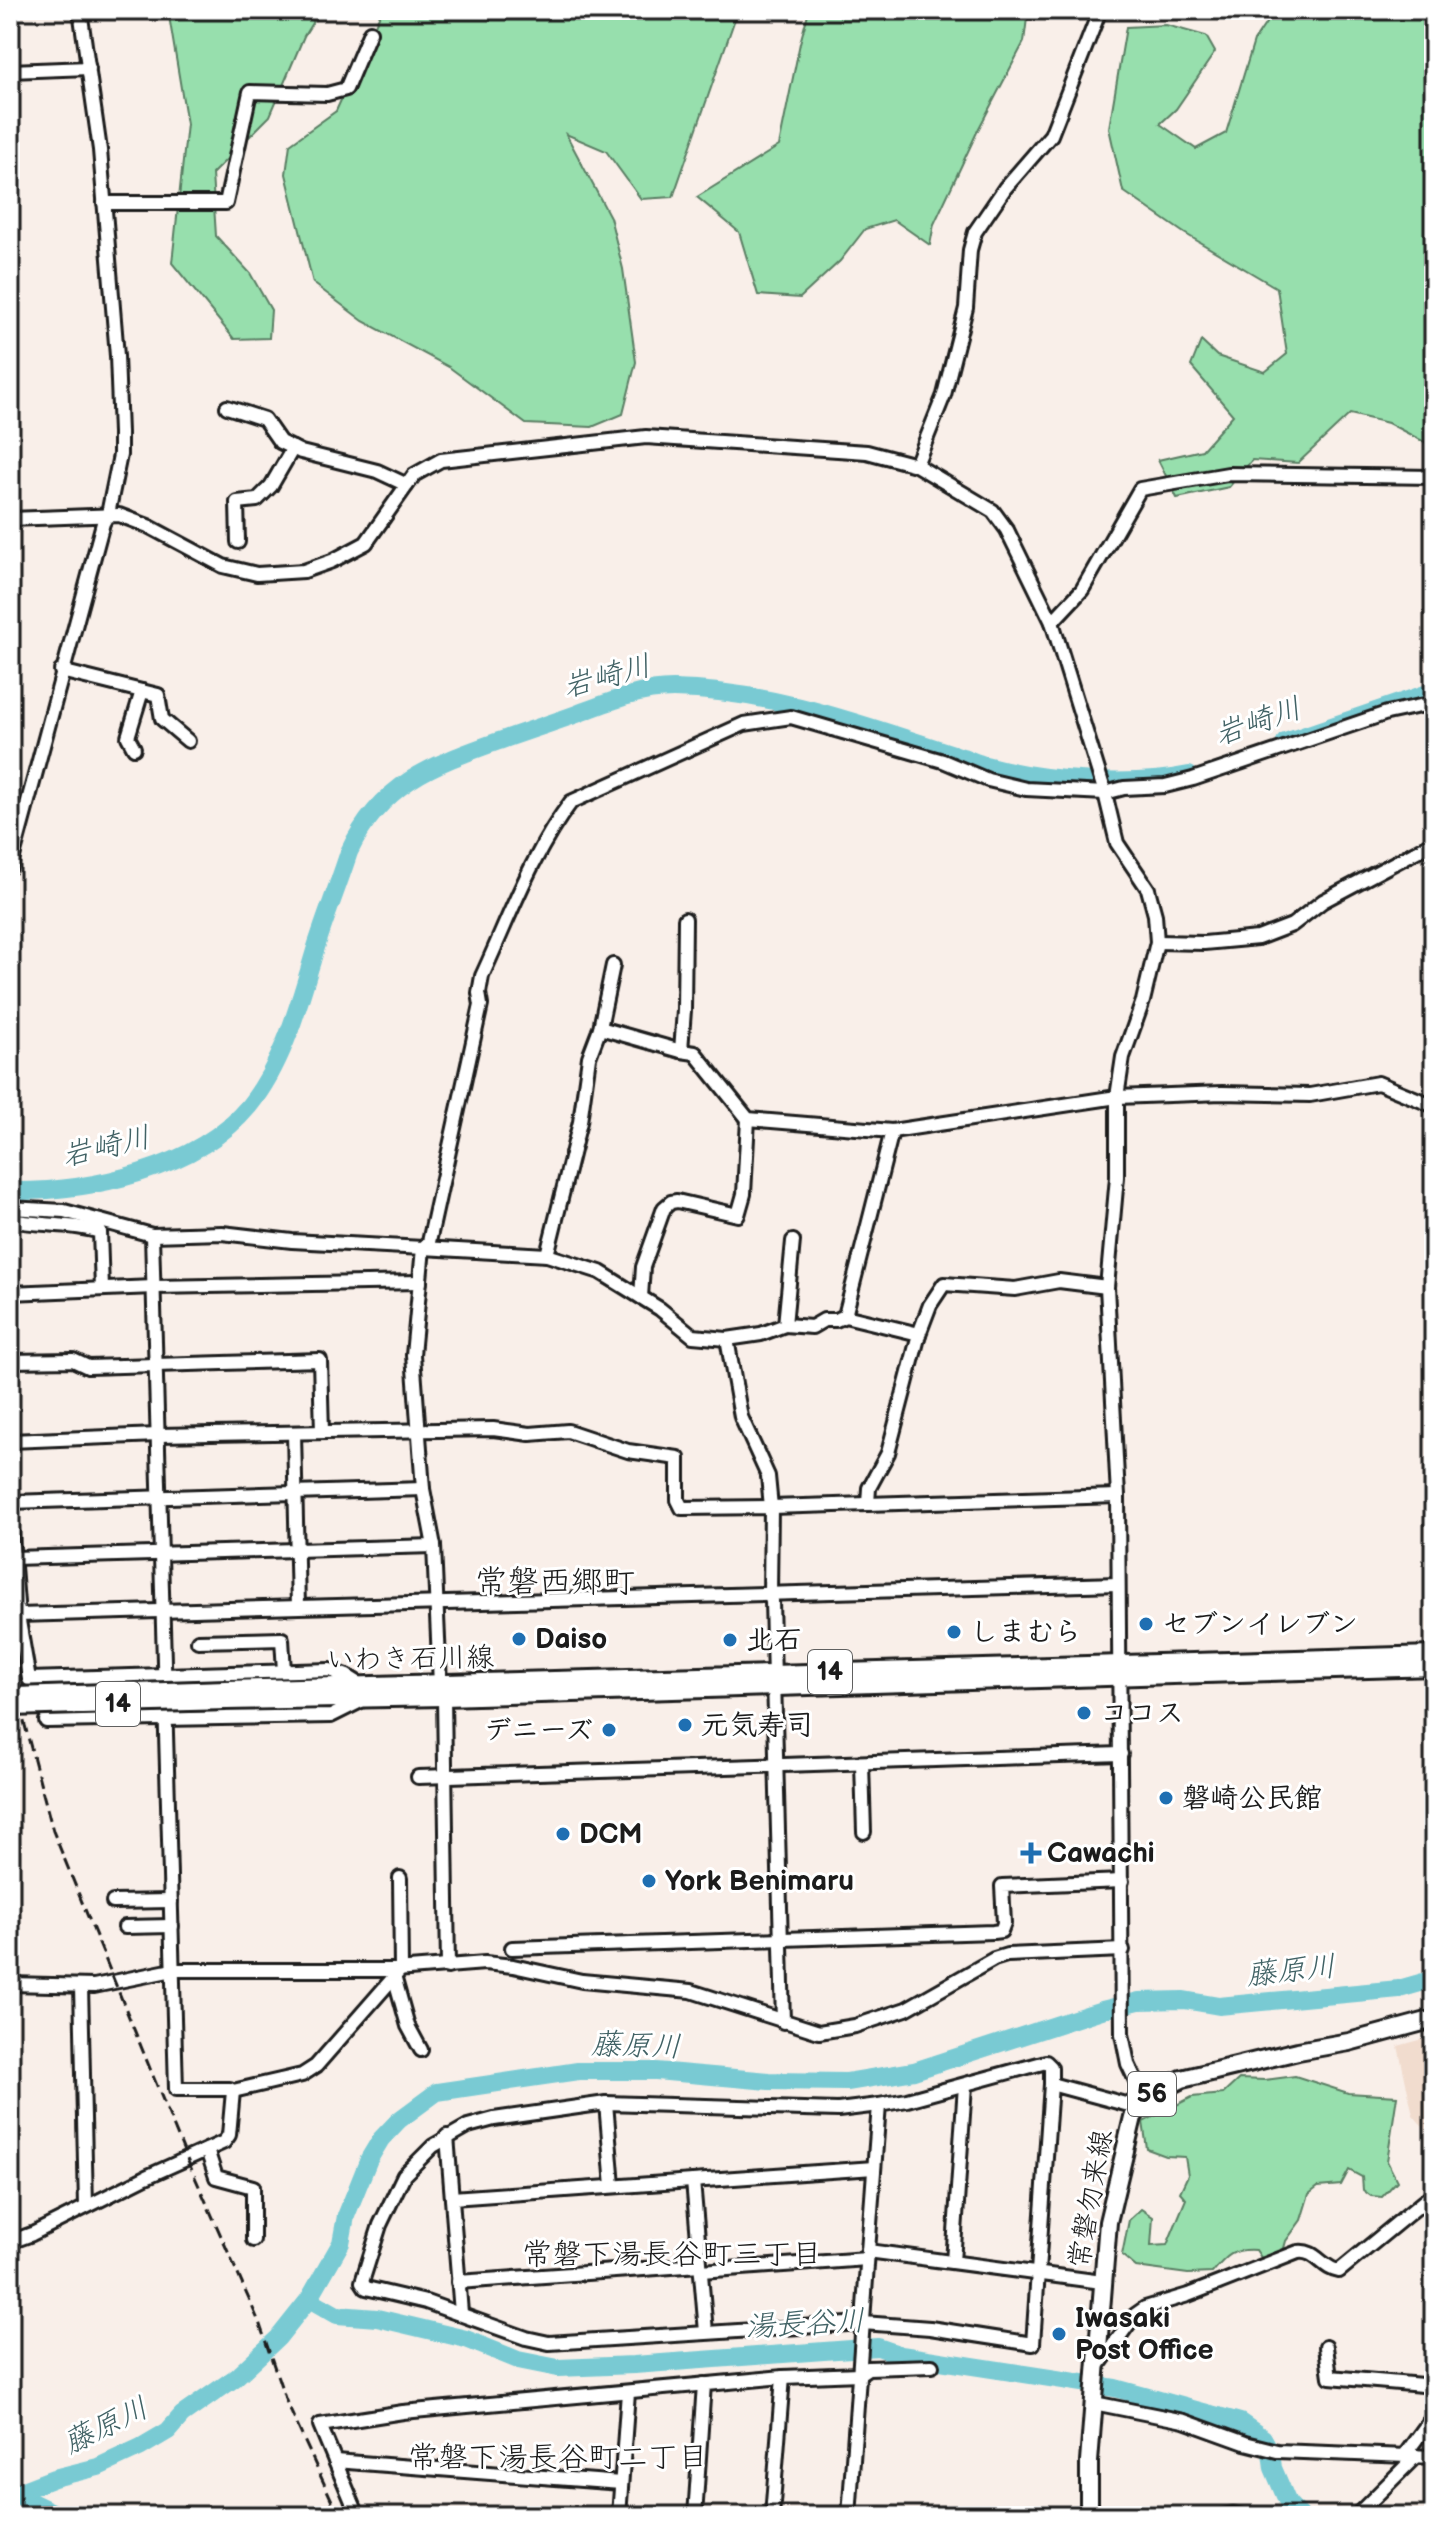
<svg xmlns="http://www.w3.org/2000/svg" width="1444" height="2526" font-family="'Balsamiq Sans','Klee One',sans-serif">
<rect width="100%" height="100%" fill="#f9efe9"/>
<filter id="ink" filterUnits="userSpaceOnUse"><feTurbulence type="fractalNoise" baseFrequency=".0125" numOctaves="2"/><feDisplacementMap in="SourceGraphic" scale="16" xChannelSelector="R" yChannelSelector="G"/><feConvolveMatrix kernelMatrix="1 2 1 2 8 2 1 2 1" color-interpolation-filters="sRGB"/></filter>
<g filter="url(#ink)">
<!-- built -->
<path fill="#f1dcce" d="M1434,2036V2132L1426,2130L1413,2115L1398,2046Z"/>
<!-- green -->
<g fill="#97dfad" stroke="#5a7e64" stroke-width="2">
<path d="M168,10H320L304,36L270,116L212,174L216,236L250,273L271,310L269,338L234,339L172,263L187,124Z"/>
<path d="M382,10H738L673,197L641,199L606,151L566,134L610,217L623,269L636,362L623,414L592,427L526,424L449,367L363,321L313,283L286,174L290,144L336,111Z"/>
<path d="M809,10H1028L1024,42L978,130L934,224L930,245L894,220L865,229L840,261L800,298L758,295L739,232L697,197L779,146L800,43Z"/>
<path d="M1271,10H1434V447L1388,423L1350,414L1298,463L1252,460L1229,487L1177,498L1158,460L1202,450L1233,415L1191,366L1201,341L1217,356L1265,372L1287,354L1277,288L1184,233L1123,191L1109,128L1126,27L1166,25L1206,36L1215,52L1176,109L1160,124L1196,149L1226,133L1254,41L1272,14Z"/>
<path d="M1295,2076L1348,2093L1397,2096L1387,2161L1397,2181L1382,2197L1371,2196L1363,2190L1362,2177L1349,2170L1341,2185L1318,2187L1309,2194L1301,2220L1286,2241L1281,2259H1262L1256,2250C1233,2248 1226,2256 1212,2273L1188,2274L1136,2267L1122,2255L1129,2220L1141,2209L1153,2217L1151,2246L1167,2245L1186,2199L1180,2192L1188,2175L1185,2157L1166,2156L1147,2149L1143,2122L1192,2097L1223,2094L1239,2079L1265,2080Z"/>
</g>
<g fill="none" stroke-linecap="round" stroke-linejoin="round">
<!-- river -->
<g stroke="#79cad3" stroke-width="18">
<path d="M1285,742L1434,691"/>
<path d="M10,1191C89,1192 196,1170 249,1106C286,1060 300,999 317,944C327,913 339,883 349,852C381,783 432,765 499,741C524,732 549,724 574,715C606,703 638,689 673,689C772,690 869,727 962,757C969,759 977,763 985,765C1043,781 1130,787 1189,775"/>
<path d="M309,2299L337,2315L377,2318L466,2339L518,2360L558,2368L634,2365L878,2347L901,2355L1115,2388L1240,2422L1263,2438L1271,2452L1273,2468L1288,2503L1301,2516"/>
<path d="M13,2493L61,2516"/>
<path d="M10,2495L54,2478L98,2467L141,2447L168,2431L182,2415L235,2378L278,2338L309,2299L341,2243L346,2216L369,2159L381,2139L399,2120L437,2092L578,2071H656L769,2081L847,2082L914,2071L1102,2010L1139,2001L1184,2000L1219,2006L1399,1989L1434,1979"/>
</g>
<!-- minor casing -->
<g stroke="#1c1c1c" stroke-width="18">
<g id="minor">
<path d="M10,71L89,68"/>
<path d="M104,203H226L250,92L327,94L346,89L370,32"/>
<path d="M227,407L264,419L280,442L301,452L377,471L407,485"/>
<path d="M916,465L944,395L966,308L970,250L975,232L1005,188L1051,135L1100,10"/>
<path d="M10,519L119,515L148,526L223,566L257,574L304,571L332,561L366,543L414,475L441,460L646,437L867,452L916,465L993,511L1007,530L1052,622L1105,793L1117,843L1148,889L1155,915L1157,942L1143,1001L1123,1057L1117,1097V1177L1107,1287L1118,1496L1122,2034L1128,2064L1145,2100L1129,2105L1051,2084"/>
<path d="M238,542L237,502L257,500L271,486L293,448"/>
<path d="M1052,622L1082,590L1140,489L1228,474L1434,477"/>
<path d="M61,671L158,695L162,719L188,741"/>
<path d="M134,748L128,737L142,691"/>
<path d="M10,868L103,523L108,514L120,455V433L117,356L100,150L80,10"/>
<path d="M1157,942L1204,943L1258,938L1292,925L1323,901L1434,842"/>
<path d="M600,1028L681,1051L684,1010L685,919"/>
<path d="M681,1051L695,1053L748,1119L892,1131L1117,1097L1222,1093L1310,1095L1378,1083L1434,1106"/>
<path d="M10,1208L64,1211L152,1235L222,1233L292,1241L423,1248L413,1355L423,1489L434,1546L440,1685L444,1697L448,1967"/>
<path d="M10,1220C41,1226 71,1223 100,1232L102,1289"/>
<path d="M152,1235L176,2089H230L233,2091L302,2075L316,2066L401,1969L400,1878"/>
<path d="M793,1241L785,1325L761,1334L727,1339L693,1336L660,1309L600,1272L547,1255L423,1248L429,1242L481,1005L479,993L482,976C509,918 532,853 571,802L744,724L791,717L943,761L988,780L1026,789L1105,793L1124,788L1165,786L1193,779L1387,713L1434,703"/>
<path d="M547,1255L580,1122L589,1057L600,1028L613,965"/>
<path d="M10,1293L154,1287L420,1282"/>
<path d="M641,1297L643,1267L664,1208L671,1202L677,1201L738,1215L744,1194L748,1119"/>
<path d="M845,1316L892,1131"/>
<path d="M785,1325L812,1327L824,1320H836L845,1316L919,1334L888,1453L869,1488L868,1504"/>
<path d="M919,1334L930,1305L944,1284L1015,1289L1059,1281L1107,1287"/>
<path d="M727,1339L741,1417L768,1476L771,1507L1118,1496"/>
<path d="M10,1361L73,1360L88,1367L320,1360L322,1432"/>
<path d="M294,1433L298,1607"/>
<path d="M10,1441L158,1435L493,1429L530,1434L568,1431L628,1451L678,1458V1500L682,1508L771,1507L770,1594L772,1601L783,2022"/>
<path d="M10,1502L423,1489"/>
<path d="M10,1518L18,1615L29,1679L330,1670L347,1676L363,1686"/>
<path d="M13,1558L434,1546"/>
<path d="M18,1615L1118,1584"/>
<path d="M198,1641L282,1639L284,1671"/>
<path d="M46,1721L331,1716L365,1699"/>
<path d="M862,1763L864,1832"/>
<path d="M418,1777L1121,1754"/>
<path d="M113,1902L171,1901"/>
<path d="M125,1927L172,1926"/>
<path d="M512,1948L993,1932L1001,1931L1004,1923L1002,1886L1122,1881"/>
<path d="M394,1976L408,2026L421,2050"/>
<path d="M10,1984L94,1986L173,1970H396L485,1963L513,1966L582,1981L691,1991L819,2032L855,2026L906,2009L994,1959L1007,1955L1123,1950"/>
<path d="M81,1986L86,2206"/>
<path d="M606,2103L613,2186"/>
<path d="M447,2136L461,2313"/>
<path d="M207,2150L216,2177L253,2187V2240"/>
<path d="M693,2181L706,2332"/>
<path d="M452,2198L874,2168"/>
<path d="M10,2242L32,2234L146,2177L224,2142L229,2135L233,2091"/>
<path d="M868,2251L1102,2282"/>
<path d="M953,2262L965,2085"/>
<path d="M701,2271L867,2259"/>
<path d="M458,2282L700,2265"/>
<path d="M1326,2347L1330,2377L1434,2386"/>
<path d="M1098,2366L1135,2315L1145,2308L1188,2295L1298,2252C1315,2249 1323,2269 1339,2271L1434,2193"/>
<path d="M1094,2403L1184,2421L1245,2443L1277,2451L1434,2457"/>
<path d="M1404,2456L1434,2415"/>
<path d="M335,2461L621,2483"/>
<path d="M358,2516L320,2425L403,2412L783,2377L859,2374L868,2368L932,2366"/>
<path d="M619,2516L628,2392"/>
<path d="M695,2516L704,2384"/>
<path d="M772,2516L783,2377"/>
<path d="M849,2516C855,2428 862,2339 868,2251L879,2105L907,2100L1046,2062L1051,2067V2084L1033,2344L930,2328L863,2323L549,2343L526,2338L426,2302L366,2288L362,2282L380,2225L404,2175L433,2146L468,2126L494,2119L606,2103L838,2110L879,2105"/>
<path d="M1222,2516L1233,2514L1243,2516"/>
<path d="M1356,2516L1416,2456"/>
</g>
</g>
<!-- major casing -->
<g stroke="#1c1c1c" stroke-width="22">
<g id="major">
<path d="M226,1689C629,1681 1031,1664 1434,1655"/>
<path d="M226,1701L444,1697L1434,1667"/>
<path d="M1089,2516V2462L1108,2222L1133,2117L1145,2100L1155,2092L1182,2079L1298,2051L1349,2042L1434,2019"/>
</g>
</g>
<!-- minor -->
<use href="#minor" stroke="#fff" stroke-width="12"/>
<!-- major -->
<use href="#major" stroke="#fff" stroke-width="16"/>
<!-- rail -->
<path stroke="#1c1c1c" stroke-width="3" stroke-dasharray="12 6" stroke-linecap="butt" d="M10,1669L53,1831L187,2159L259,2322L286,2401L339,2516"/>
<!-- major-bridge casing -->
<g stroke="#1c1c1c" stroke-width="22" stroke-linecap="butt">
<g id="major-bridge">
<path d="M16,1696L226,1689"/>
<path d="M10,1707L226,1701"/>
</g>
</g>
<!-- major-bridge -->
<use href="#major-bridge" stroke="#fff" stroke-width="16"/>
</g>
</g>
<!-- markers -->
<g fill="#1f6fb2" stroke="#fff" stroke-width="3">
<circle cx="1146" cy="1624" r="8"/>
<circle cx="954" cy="1632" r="8"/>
<circle cx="519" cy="1639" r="8"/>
<circle cx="730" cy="1640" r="8"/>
<circle cx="1084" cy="1713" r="8"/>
<circle cx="685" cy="1725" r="8"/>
<circle cx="609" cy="1730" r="8"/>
<circle cx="1166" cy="1798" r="8"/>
<circle cx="563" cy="1834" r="8"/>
<path d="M1027 1841h8v8h8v8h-8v8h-8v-8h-8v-8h8z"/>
<circle cx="649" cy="1881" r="8"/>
<circle cx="1059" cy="2334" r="8"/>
</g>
<g text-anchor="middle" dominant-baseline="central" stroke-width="6" stroke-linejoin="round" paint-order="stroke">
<!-- shield labels -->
<g fill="#fff" stroke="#606060" stroke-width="2">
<rect x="808" y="1650" width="44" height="44" rx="6"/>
<rect x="96" y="1682" width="44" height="44" rx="6"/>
<rect x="1128" y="2072" width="48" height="44" rx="6"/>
</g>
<g font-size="26" font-weight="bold" fill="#1c1c1c">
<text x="830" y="1672">14</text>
<text x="118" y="1704">14</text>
<text x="1152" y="2094">56</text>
</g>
<!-- poi labels -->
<g font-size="28" font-weight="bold" fill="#1c1c1c" stroke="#fff" text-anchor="start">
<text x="1162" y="1624">セブンイレブン</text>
<text x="970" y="1632">しまむら</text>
<text x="535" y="1639">Daiso</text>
<text x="746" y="1640">北石</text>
<text x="1100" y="1713">ココス</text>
<text x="701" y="1725">元気寿司</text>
<text x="593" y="1730" text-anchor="end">デニーズ</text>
<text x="1182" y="1798">磐崎公民館</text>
<text x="579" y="1834">DCM</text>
<text x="1047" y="1853">Cawachi</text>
<text x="665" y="1881">York Benimaru</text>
<text x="1075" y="2318">Iwasaki<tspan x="1075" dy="32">Post Office</tspan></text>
</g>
<!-- street labels -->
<g font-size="28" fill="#1c1c1c" stroke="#fff">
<text transform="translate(410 1659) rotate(-1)">いわき石川線</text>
<text transform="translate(1091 2199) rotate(-80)">常磐勿来線</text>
</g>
<!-- water labels -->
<g font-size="30" font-style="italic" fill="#416265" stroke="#fff">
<text transform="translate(607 677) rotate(-15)">岩崎川</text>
<text transform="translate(1258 722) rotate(-19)">岩崎川</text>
<text transform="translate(106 1147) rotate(-13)">岩崎川</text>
<text transform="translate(1291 1971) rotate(-6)">藤原川</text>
<text transform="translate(636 2046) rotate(2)">藤原川</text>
<text transform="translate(805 2324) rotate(-3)">湯長谷川</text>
<text transform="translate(106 2426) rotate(-26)">藤原川</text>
</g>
<!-- neighbourhood labels -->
<g font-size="30" fill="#1c1c1c" stroke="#fff">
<text x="672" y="2255">常磐下湯長谷町三丁目</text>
<text x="558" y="2458">常磐下湯長谷町二丁目</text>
</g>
<!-- quarter labels -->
<g font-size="32" fill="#1c1c1c" stroke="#fff">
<text x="555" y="1582">常磐西郷町</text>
</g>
</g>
<!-- margin -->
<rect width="1444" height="2526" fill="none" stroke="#fff" stroke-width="40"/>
<rect x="20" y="20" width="1404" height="2486" fill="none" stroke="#1c1c1c" stroke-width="3" filter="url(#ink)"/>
</svg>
